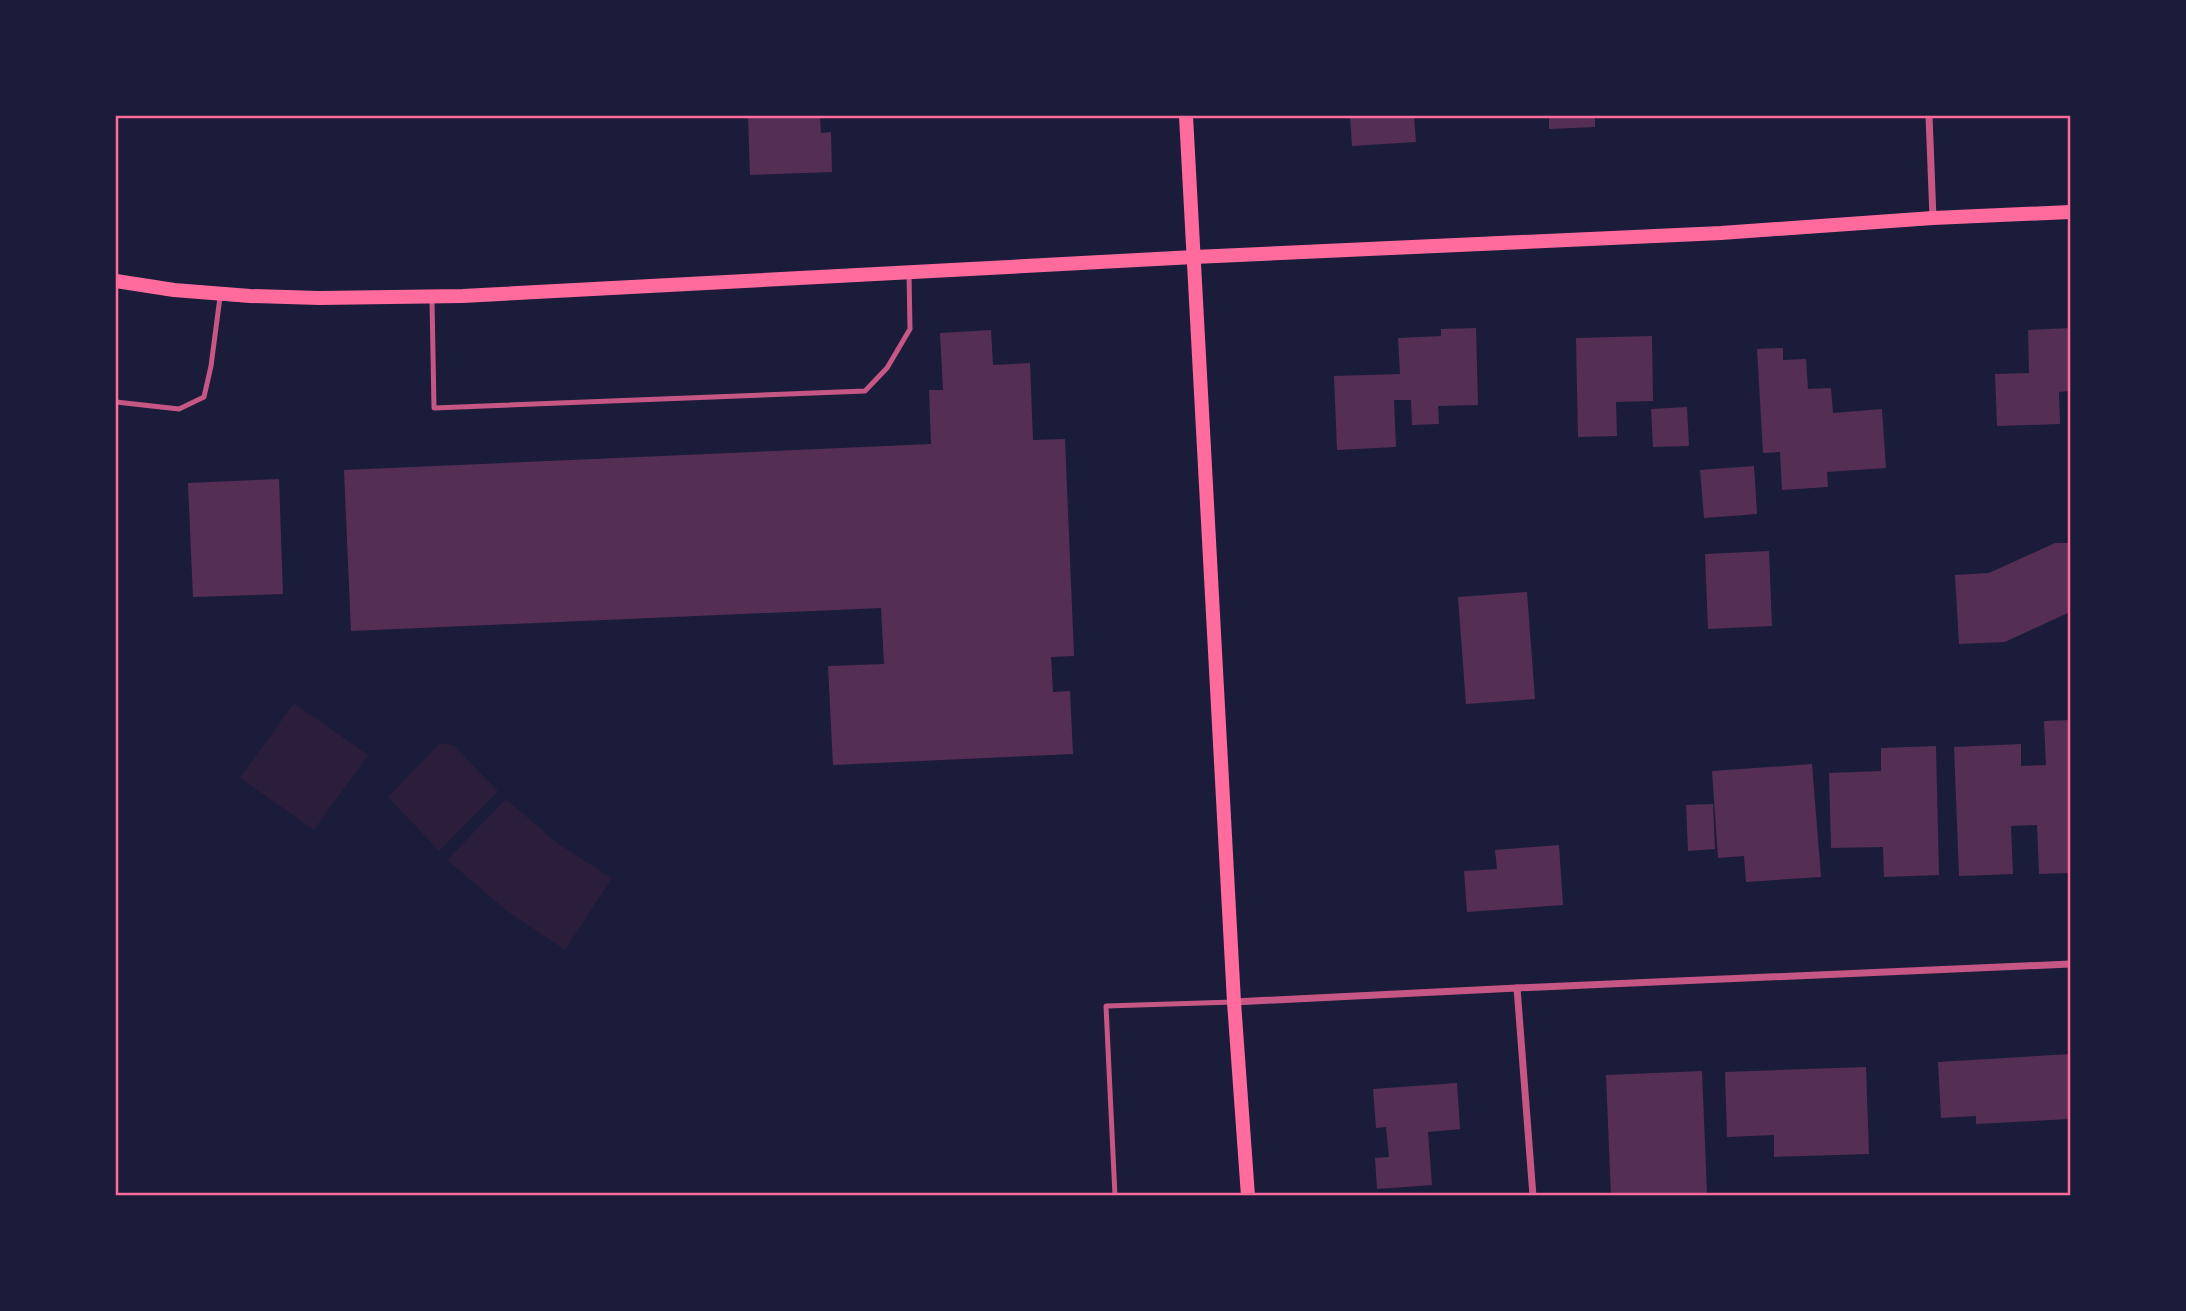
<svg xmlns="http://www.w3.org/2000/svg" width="2186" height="1311" font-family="Roboto,sans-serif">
<rect width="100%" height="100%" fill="#1b1b3a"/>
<!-- green -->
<g fill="#2a1e3b">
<path d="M294,703L368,755L314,830L240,778Z"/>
<path d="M440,743L453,745L498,791L439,851L388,797Z"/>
<path d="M506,799L557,843L612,878L565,950L508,912L447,860Z"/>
</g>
<!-- building -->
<g fill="#542f53">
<path d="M748,116H820L821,133L831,132L832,172L750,175Z"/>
<path d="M1350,116H1414L1416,142L1352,146Z"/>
<path d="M1549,116H1595V127L1549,129Z"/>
<path d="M1476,328L1478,405L1438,406L1439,424L1412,425L1411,400H1394L1396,447L1337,450L1334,376L1400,374L1398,338L1441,336V329Z"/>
<path d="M2070,328V391L2059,392L2060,424L1997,426L1995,374L2029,373L2028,330Z"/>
<path d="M991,330L993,365L1030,363L1033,440L1065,439L1074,656L1051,657L1053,692L1070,691L1073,754L833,765L828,666L884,664L881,608L351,631L344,470L931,444L929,390H943L940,333Z"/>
<path d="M1652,336L1653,401L1616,402L1617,436L1578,437L1576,338Z"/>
<path d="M1783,348V360L1806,359L1808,389L1831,388L1833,413L1882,409L1886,468L1827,472L1828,487L1782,490L1780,452L1763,453L1757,349Z"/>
<path d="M1687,407L1689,446L1653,447L1651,409Z"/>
<path d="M1754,466L1757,514L1704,518L1700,470Z"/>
<path d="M279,479L283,594L193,597L188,483Z"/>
<path d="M2055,543H2070V612L2005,642L1959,644L1955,575L1989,573Z"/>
<path d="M1769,551L1772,626L1708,629L1705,554Z"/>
<path d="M1527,592L1535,699L1466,704L1458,597Z"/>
<path d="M2070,720V873L2039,874L2037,825L2011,826L2013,874L1959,876L1954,747L2021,744V766L2046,765L2044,721Z"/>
<path d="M1936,746L1939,875L1884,877L1883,847L1831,848L1829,773L1881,771V748Z"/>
<path d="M1812,764L1821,877L1746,882L1744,856L1718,858L1712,771Z"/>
<path d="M1713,804L1715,849L1688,851L1686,805Z"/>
<path d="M1559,845L1563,905L1467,912L1464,871L1497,869L1495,850Z"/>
<path d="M2070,1054V1119L1976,1124V1116L1941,1118L1938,1062Z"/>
<path d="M1866,1067L1869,1154L1774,1157V1135L1727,1137L1725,1072Z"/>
<path d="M1702,1071L1707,1193L1611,1196L1606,1075Z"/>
<path d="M1457,1083L1460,1129L1428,1132L1432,1185L1377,1189L1375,1158L1389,1157L1386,1127L1376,1128L1373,1089Z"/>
</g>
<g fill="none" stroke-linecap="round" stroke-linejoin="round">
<!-- service -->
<g stroke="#c65784" stroke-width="5">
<path d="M432,300L434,408L865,391L887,368L910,329L909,273"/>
<path d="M116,402L179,409L204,397L211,366L220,297"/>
<path d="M1115,1196L1106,1006L1234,1002"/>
</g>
<!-- minor -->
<g stroke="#c65784" stroke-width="7">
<path d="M1929,116L1933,218"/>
<path d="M1517,988L1533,1196"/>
<path d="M1234,1002L1517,988L2070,964"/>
</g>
<!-- secondary -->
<g stroke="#ff6b9d" stroke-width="14">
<path d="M1186,116L1234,1002L1248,1196"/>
<path d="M116,281L174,290L250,296L319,298L463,296L1194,257L1721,233L1933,218L2070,212"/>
</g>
</g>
<!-- border -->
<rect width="2186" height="1311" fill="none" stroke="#1b1b3a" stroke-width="234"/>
<rect x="117" y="117" width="1952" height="1077" fill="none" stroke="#ff6b9d" stroke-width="2.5"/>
</svg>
